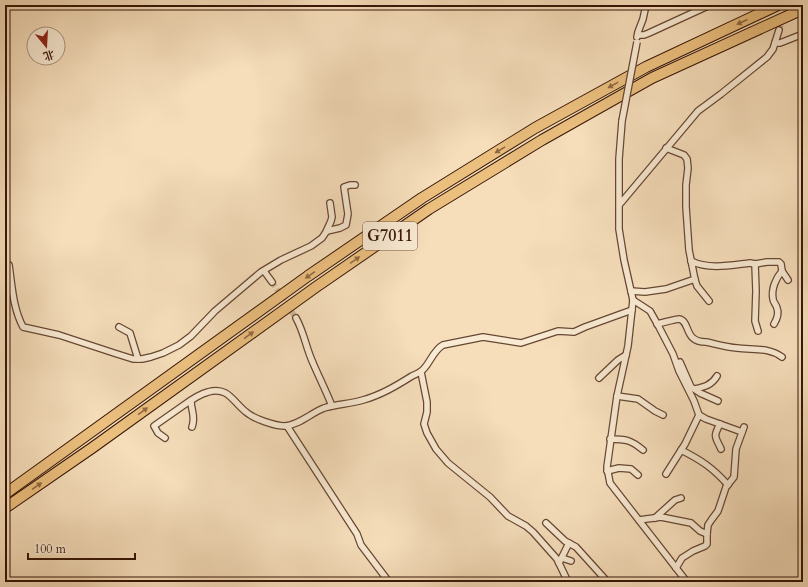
<svg xmlns="http://www.w3.org/2000/svg" width="808" height="587" font-family="Cardo,'Noto Serif SC',serif">
<rect width="100%" height="100%" fill="#f6debb"/>
<filter id="stains"><feTurbulence type="fractalNoise" baseFrequency=".005" numOctaves="4"/><feColorMatrix values="0 0 0 0 .2 0 0 0 0 .09 0 0 0 0 .02 0 0 0 .5 -.17"/></filter>
<radialGradient id="worn" r=".72"><stop offset=".6" stop-color="#630" stop-opacity="0"/><stop offset="1" stop-color="#630" stop-opacity=".3"/></radialGradient>
<g fill="none" stroke-linecap="round" stroke-linejoin="round">
<!-- minor-tunnel -->
<g stroke="#d0b697" stroke-width="5.5" stroke-dasharray="5.5 3" stroke-linecap="butt">
<path d="M779,30L788,5"/>
<path d="M272,282L296,318"/>
</g>
<!-- minor casing -->
<g stroke="#664733" stroke-width="8">
<g id="minor">
<path d="M638,35H644L649,33L710,5"/>
<path d="M637,37L638,32L643,19L646,5"/>
<path d="M775,43H780L803,34"/>
<path d="M622,121L619,159V229L624,260L633,300L628,346L617,396L607,467L610,483L687,582"/>
<path d="M666,148L684,155L687,159L688,168L686,185V207L689,250L695,280L697,286L709,301"/>
<path d="M620,204L698,111L721,94L767,57L773,49L779,30"/>
<path d="M327,231L340,228L346,225L348,214L344,187L350,185H355"/>
<path d="M691,261C709,270 732,265 750,263L755,264L767,262H779L781,264L782,271L788,280"/>
<path d="M755,264L756,291L755,321L758,331"/>
<path d="M5,265H9C12,286 13,308 23,327L59,335L114,353L133,359H142L151,357L163,353L179,345L191,336L215,311L261,272L281,260L311,246L322,238L326,232L331,221L332,217L330,203"/>
<path d="M264,271L272,282"/>
<path d="M631,291L645,292L666,289L695,279"/>
<path d="M633,300L650,311L659,327L673,354L679,371L694,401L699,415L685,444L666,474"/>
<path d="M296,318C304,332 306,348 313,363C319,377 326,391 332,406"/>
<path d="M657,324C662,323 676,319 679,319C691,321 683,342 706,342C716,344 726,347 737,348C753,350 768,347 782,357"/>
<path d="M774,324C777,319 779,313 777,308C776,304 773,302 773,299C771,289 776,278 782,271"/>
<path d="M119,327L130,333L138,359"/>
<path d="M680,362L691,387L700,393L718,401"/>
<path d="M421,372L427,402V412L424,424L427,433L436,449L448,463L490,497L508,516L526,526L533,532L557,559L568,582"/>
<path d="M599,378L618,360L626,355"/>
<path d="M695,389C704,387 712,385 717,376"/>
<path d="M617,396L638,399L655,411L663,415"/>
<path d="M191,401C191,411 196,416 192,427"/>
<path d="M699,415L706,419L742,432"/>
<path d="M720,424C713,437 715,436 721,449"/>
<path d="M287,426L357,534L361,545L389,582"/>
<path d="M165,438L158,433L154,426C164,419 174,412 184,405C191,400 200,394 208,392C228,386 233,402 246,412C254,419 275,426 285,426C299,425 311,413 324,408C337,404 350,404 363,400C381,395 396,386 412,376C414,375 417,374 420,372C429,367 432,351 443,345L483,337L521,343L558,331L574,332L585,327L632,310"/>
<path d="M610,439C626,439 631,440 643,450"/>
<path d="M681,450C701,460 713,468 728,485"/>
<path d="M607,471L619,468L631,469L638,475"/>
<path d="M655,518L675,500L681,498"/>
<path d="M639,520L661,517L691,523L700,531L707,534"/>
<path d="M546,523L565,541L576,547L605,579L601,582"/>
<path d="M562,558L571,561"/>
<path d="M559,563L569,543"/>
<path d="M676,568L682,558L693,551L705,546L707,544V534L708,525L712,519L718,511L726,487L734,477L736,449L744,427"/>
<path d="M759,581V582"/>
</g>
</g>
<!-- motorway casing -->
<g stroke="#361506" stroke-width="12">
<g id="motorway">
<path d="M5,494L308,276L422,198L535,128L646,67L778,5"/>
<path d="M5,508L92,448L316,287L429,209L542,140L652,78L803,9"/>
</g>
</g>
<!-- minor -->
<use href="#minor" stroke="#f9ead3" stroke-width="5.5"/>
<!-- motorway -->
<use href="#motorway" stroke="#ebbf7e" stroke-width="10"/>
<!-- minor-bridge casing -->
<g stroke="#664733" stroke-width="8" stroke-linecap="butt">
<path id="minor-bridge" d="M622,121L637,42"/>
</g>
<!-- minor-bridge -->
<use href="#minor-bridge" stroke="#f9ead3" stroke-width="5.5"/>
</g>
<!-- one-way arrows -->
<defs><path id="oneway-solid" d="M-6-.8H1V-3.2L6.5 0L1 3.2V.8H-6Z"/></defs>
<g fill="#906a42">
<use href="#oneway-solid" transform="translate(742 22) rotate(155)"/>
<use href="#oneway-solid" transform="translate(613 85) rotate(151)"/>
<use href="#oneway-solid" transform="translate(500 150) rotate(149)"/>
<use href="#oneway-solid" transform="translate(355 260) rotate(-35)"/>
<use href="#oneway-solid" transform="translate(310 275) rotate(145)"/>
<use href="#oneway-solid" transform="translate(249 335) rotate(-36)"/>
<use href="#oneway-solid" transform="translate(143 411) rotate(-36)"/>
<use href="#oneway-solid" transform="translate(37 486) rotate(-35)"/>
</g>
<g text-anchor="middle" dominant-baseline="central" stroke-width="3.5" stroke-linejoin="round" paint-order="stroke">
<!-- shield labels -->
<rect fill="#f9ead3" stroke="#705544" stroke-width="1" x="363" y="222" width="54" height="28" rx="3"/>
<g font-size="16" font-weight="bold" fill="#361506">
<text x="390" y="236">G7011</text>
</g>
</g>
<!-- margin -->
<rect width="808" height="587" fill="none" stroke="#f6debb" stroke-width="20"/>
<rect x="6" y="6" width="796" height="575" fill="none" stroke="#361506" stroke-width="2"/>
<rect x="10" y="10" width="788" height="567" fill="none" stroke="#361506"/>
<!-- north arrow -->
<g transform="translate(46 46) rotate(162)"><circle r="19" fill="#f9ead3" stroke="#ab9581"/>
<path d="M0-3L7 15L0 10L-7 15Z" fill="#8f2418"/>
<text y="-6" font-size="11" font-weight="bold" text-anchor="middle" fill="#361506">北</text>
</g>
<!-- scale -->
<path d="M28 553v6h107v-6" fill="none" stroke="#361506" stroke-width="2"/>
<text x="34" y="553" font-size="12" fill="#361506" stroke="#f9ead3" stroke-width="3" paint-order="stroke">100 m</text>
<rect width="100%" height="100%" filter="url(#stains)"/>
<rect width="100%" height="100%" fill="url(#worn)"/>
</svg>
